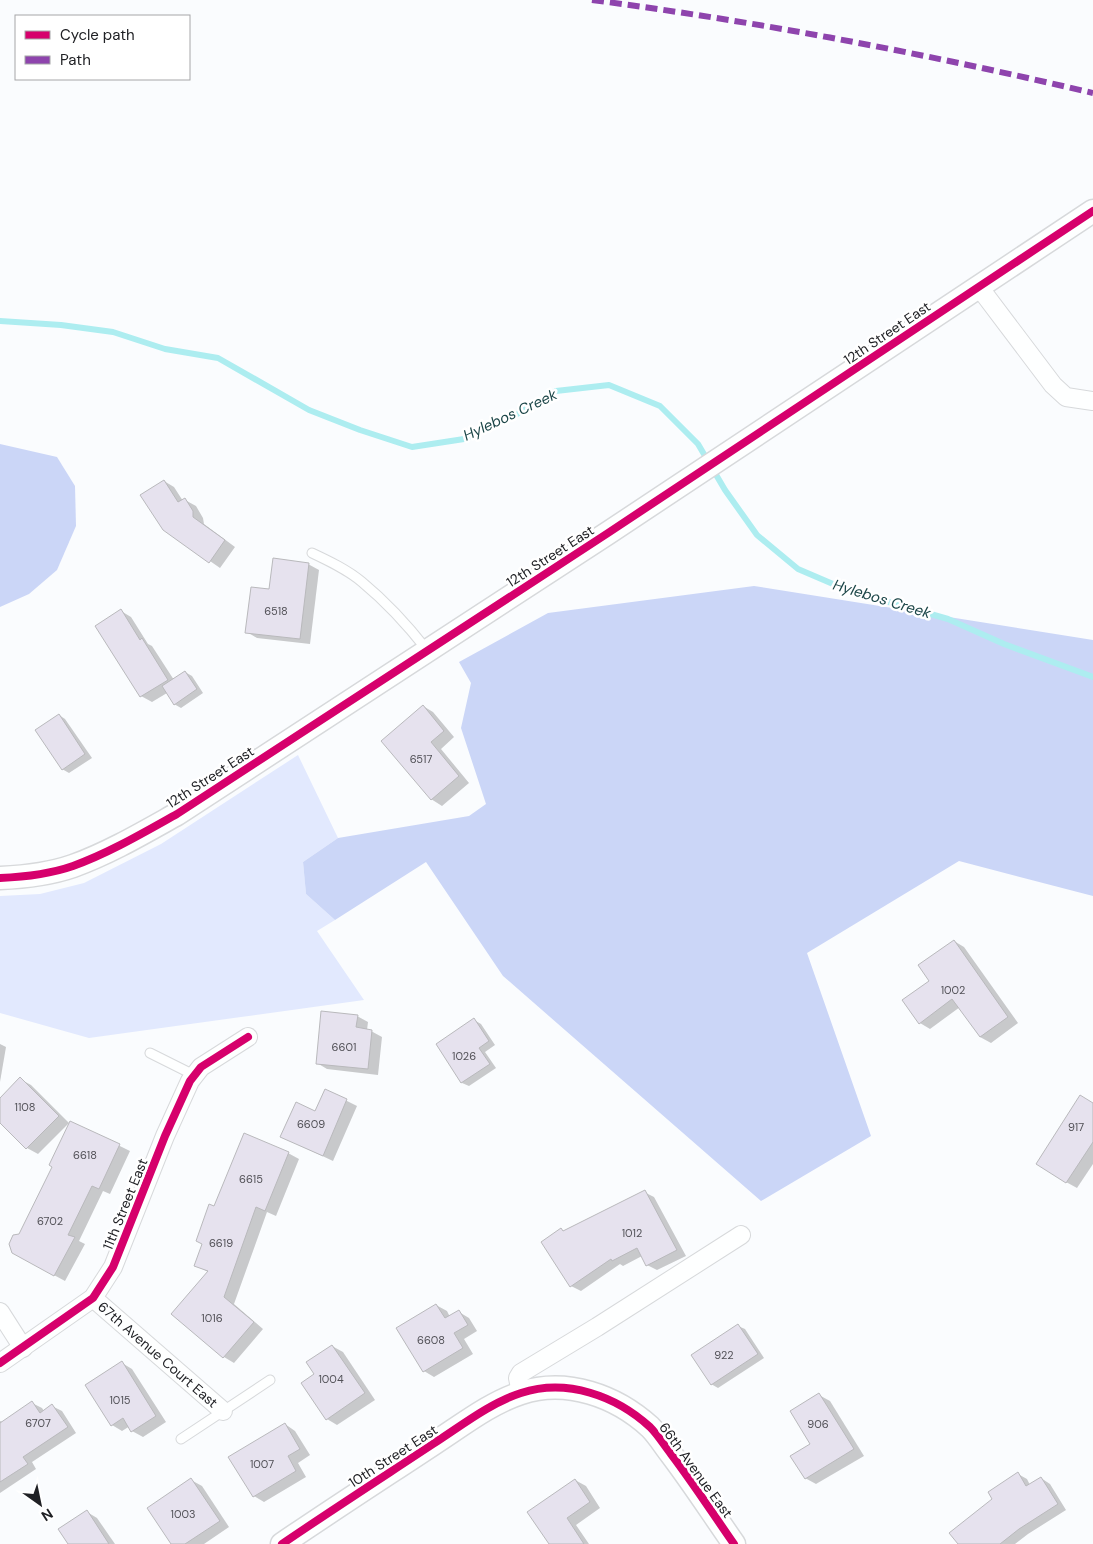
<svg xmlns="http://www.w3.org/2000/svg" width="1093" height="1544" font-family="'DM Sans',sans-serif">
<rect width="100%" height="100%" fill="#fafcfe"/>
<!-- green -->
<path fill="#e2e9fe" d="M298,755L338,838L303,862L306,894L335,920L317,931L364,1000L89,1038L0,1013V896L40,894L84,883L161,844Z"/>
<!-- forest -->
<g fill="#cbd6f7">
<path d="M0,444L57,457L75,486L76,526L57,570L29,594L0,607Z"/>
<path d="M754,586L1093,640V896L959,861L807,953L871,1136L761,1201L503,976L426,862L335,920L306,894L303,862L338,838L469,816L486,804L461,728L471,683L459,662L548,613Z"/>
</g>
<!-- shadow -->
<g fill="#0003">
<path d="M164,481L174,487L183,501L185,500L196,506L203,518L204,524L235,547L220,568L164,529Z"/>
<path d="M308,564L319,570L310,644L257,638L247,632L270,590Z"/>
<path d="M121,611L131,617L148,644L152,646L174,680L185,672L192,676L203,693L181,708L174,704L167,693L152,702L141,696L97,626Z"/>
<path d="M423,706L433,712L454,737L441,749L469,783L442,806L431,799Z"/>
<path d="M59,715L65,719L92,758L69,773L62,769Z"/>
<path d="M954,941L964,947L1018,1023L991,1043L980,1037L960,1007L930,1029L920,1023L931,981Z"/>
<path d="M357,1016L368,1022L367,1030L371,1031L382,1037L378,1075L327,1069L317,1063Z"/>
<path d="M474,1020L481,1024L495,1045L485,1052L496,1068L469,1086L462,1083Z"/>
<path d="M0,1044L6,1047L0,1082Z"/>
<path d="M20,1079L31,1085L69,1123L38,1154L27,1148L0,1121V1099Z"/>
<path d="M325,1090L357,1106L333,1161L282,1137L316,1112Z"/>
<path d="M1093,1104V1164L1077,1188L1066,1182Z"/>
<path d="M71,1122L130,1151L110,1194L103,1191L79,1241L85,1244L65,1281L13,1253L19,1235L54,1167Z"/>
<path d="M288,1153L299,1159L276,1216L267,1212L234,1304L263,1329L234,1363L224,1357L173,1314L208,1272L195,1265Z"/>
<path d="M644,1192L654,1197L686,1256L657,1270L647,1265L642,1256L623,1266L620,1264L581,1291L571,1286L561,1230L565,1232Z"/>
<path d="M436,1305L447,1311L450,1317L459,1312L469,1318L477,1331L464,1339L473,1354L434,1377L424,1371Z"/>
<path d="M738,1326L745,1329L764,1358L718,1388L711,1384Z"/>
<path d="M332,1346L343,1352L375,1400L337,1425L327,1419L316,1375Z"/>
<path d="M122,1363L132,1369L166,1422L143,1437L132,1431L130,1426L122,1431L112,1425Z"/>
<path d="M819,1395L830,1401L864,1456L816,1484L805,1478Z"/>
<path d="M32,1403L42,1408L44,1411L52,1406L62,1411L76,1433L32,1462L36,1469L0,1493V1421L3,1422Z"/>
<path d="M285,1424L295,1431L310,1455L298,1463L306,1477L264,1502L254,1496Z"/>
<path d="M1018,1474L1027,1479L1030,1485L1041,1478L1050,1484L1066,1510L1028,1534L1015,1544H960L994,1499Z"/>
<path d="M191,1480L202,1486L229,1527L204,1544H173Z"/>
<path d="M575,1480L586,1486L600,1508L576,1525L589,1544H550Z"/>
<path d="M87,1512L97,1518L115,1544H69Z"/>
</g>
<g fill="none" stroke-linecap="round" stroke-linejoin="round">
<!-- stream -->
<path stroke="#adedf0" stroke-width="6" d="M0,321L61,325L113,332L165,349L218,358L309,410L360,430L412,447L464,439L512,417L556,391L609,385L660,406L698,444L725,490L757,535L798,569L847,590L948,619L1004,644L1093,677"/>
</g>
<!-- building -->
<g fill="#e6e2ee" stroke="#b9b9bc">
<path d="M164,480L178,502L185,498L193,511V517L225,540L209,563L163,530L140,495Z"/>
<path d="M273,558L309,563L300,639L245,633L251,587L269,589Z"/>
<path d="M121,609L140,640L142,638L168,680L140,697L95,626Z"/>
<path d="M185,671L197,689L174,705L162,686Z"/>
<path d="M423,705L444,731L431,742L459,776L431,800L381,741Z"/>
<path d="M59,714L85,754L62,770L35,730Z"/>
<path d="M954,940L1008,1017L980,1037L952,999L919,1024L902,1000L929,981L918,965Z"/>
<path d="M321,1011L358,1015L356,1027L372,1030L368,1069L316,1064Z"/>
<path d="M474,1018L489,1041L479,1048L490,1064L461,1083L436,1044Z"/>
<path d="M20,1077L59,1116L26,1149L0,1123V1098Z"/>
<path d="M325,1089L347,1099L323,1156L280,1137L296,1102L315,1111Z"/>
<path d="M1080,1095L1093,1103V1142L1066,1183L1036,1164Z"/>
<path d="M70,1121L120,1144L99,1189L92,1186L68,1235L75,1237L54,1276L12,1253L9,1244L13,1235L19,1234L52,1167L49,1165Z"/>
<path d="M244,1133L289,1152L265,1211L256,1207L224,1297L254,1322L223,1358L171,1314L208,1271L194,1266L202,1244L196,1241L209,1204L214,1206Z"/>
<path d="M645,1190L677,1250L646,1266L637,1248L612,1261L611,1259L570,1287L541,1242L561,1228L563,1231Z"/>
<path d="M436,1304L445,1318L459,1310L468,1325L454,1333L463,1348L423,1372L396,1328Z"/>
<path d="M738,1324L758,1354L711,1385L691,1355Z"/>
<path d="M332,1345L365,1393L326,1420L301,1383L314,1374L306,1362Z"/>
<path d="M122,1361L156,1416L131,1432L123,1418L111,1426L85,1385Z"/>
<path d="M819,1393L854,1449L805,1479L790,1456L810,1444L790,1411Z"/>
<path d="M32,1401L40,1413L52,1404L68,1427L23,1457L28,1464L0,1482V1423Z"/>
<path d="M285,1423L300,1449L288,1456L296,1471L253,1497L228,1457Z"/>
<path d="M1018,1472L1026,1486L1041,1477L1058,1504L1019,1529L1000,1544H958L949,1533L992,1499L988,1492Z"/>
<path d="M191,1478L220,1521L185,1544H171L147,1508Z"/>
<path d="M575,1479L590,1502L567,1518L584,1544H549L527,1512Z"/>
<path d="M87,1510L109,1544H68L58,1529Z"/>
</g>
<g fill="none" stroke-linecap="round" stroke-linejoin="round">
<!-- service casing -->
<g stroke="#d7d9db" stroke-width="11">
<g id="service">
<path d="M312,553C329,561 348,570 362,582C385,601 409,627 427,650"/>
<path d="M150,1053L194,1075"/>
<path d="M181,1439L270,1380"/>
</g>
</g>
<!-- minor casing -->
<g stroke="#d7d9db" stroke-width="20">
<g id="minor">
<path d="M979,287L1053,385L1066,397L1093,401"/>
<path id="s1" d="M93,1298L223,1411"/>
<path d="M0,1312L23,1348"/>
<path d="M0,1363L93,1298L113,1267L165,1136L190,1081L201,1067L248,1037"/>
<path d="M521,1393L518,1378L521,1373L597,1327L741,1235"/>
</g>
</g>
<!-- tertiary casing -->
<g stroke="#d7d9db" stroke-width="25">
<g id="tertiary">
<path d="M0,878C24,877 50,874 73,866C109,853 143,833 177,814L608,533L1093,211"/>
<path d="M282,1544C332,1510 383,1477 433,1444C461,1426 490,1403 521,1393C567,1378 616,1396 650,1427C658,1435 664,1445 671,1454C693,1483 713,1514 734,1544"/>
</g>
</g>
<!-- service -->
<use href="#service" stroke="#feffff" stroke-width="9"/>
<!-- minor -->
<use href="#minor" stroke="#feffff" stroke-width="18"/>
<!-- tertiary -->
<use href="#tertiary" stroke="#feffff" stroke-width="22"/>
<!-- quiet -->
<path stroke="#8e44ad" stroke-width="6" stroke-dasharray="12 6" stroke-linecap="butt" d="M592,0C761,22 927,54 1093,93"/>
<!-- cycleway casing -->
<g stroke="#fff" stroke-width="11">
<g id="cycleway">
<path d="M0,878C24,877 50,874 73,866C109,853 143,833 177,814L608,533L1093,211"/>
<path d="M0,1363L93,1298L113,1267L165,1136L190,1081L201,1067L248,1037"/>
<path d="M282,1544C332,1510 383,1477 433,1444C461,1426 490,1403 521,1393C567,1378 616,1396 650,1427C658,1435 664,1445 671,1454C693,1483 713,1514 734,1544"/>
</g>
</g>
<!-- cycleway -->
<use href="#cycleway" stroke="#d6006c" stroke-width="8"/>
</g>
<g text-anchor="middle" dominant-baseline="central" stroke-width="5" stroke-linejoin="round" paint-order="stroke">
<!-- number labels -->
<g font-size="11" fill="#525157">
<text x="276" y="611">6518</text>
<text x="421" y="759">6517</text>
<text x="953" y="990">1002</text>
<text x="344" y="1047">6601</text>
<text x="464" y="1056">1026</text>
<text x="25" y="1107">1108</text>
<text x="311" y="1124">6609</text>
<text x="1076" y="1127">917</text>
<text x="85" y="1155">6618</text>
<text x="251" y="1179">6615</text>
<text x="50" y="1221">6702</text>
<text x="632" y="1233">1012</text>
<text x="221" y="1243">6619</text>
<text x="212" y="1318">1016</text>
<text x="431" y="1340">6608</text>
<text x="724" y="1355">922</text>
<text x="331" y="1379">1004</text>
<text x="120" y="1400">1015</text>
<text x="38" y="1423">6707</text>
<text x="818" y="1424">906</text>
<text x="262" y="1464">1007</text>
<text x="183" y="1514">1003</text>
</g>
<!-- street labels -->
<g font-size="14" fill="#202125" stroke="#fff">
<text transform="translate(887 333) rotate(-34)">12th Street East</text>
<text transform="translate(550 556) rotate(-33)">12th Street East</text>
<text transform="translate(210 777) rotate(-33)">12th Street East</text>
<text transform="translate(125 1204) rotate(-68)">11th Street East</text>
<text stroke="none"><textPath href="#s1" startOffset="86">67th Avenue Court East</textPath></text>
<text transform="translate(393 1456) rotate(-33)">10th Street East</text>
<text transform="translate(696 1470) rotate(54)">66th Avenue East</text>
</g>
<!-- water labels -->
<g font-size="15" font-style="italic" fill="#1c4648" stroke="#fff">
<text transform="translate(510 415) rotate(-25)">Hylebos Creek</text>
<text transform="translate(882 599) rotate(17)">Hylebos Creek</text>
</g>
</g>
<!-- legend -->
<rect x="15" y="15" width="175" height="65" fill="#ffffff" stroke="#a6a6a8"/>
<rect x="25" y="31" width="25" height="8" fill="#d6006c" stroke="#a6a6a8"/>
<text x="60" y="40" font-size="15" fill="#202125">Cycle path</text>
<rect x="25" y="56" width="25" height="8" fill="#8e44ad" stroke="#a6a6a8"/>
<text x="60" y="65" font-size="15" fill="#202125">Path</text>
<!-- north arrow -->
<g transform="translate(40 1504) rotate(147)" stroke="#ffffff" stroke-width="4" paint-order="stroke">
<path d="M0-4L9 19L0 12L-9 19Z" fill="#202125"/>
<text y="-8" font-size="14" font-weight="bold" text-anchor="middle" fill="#202125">N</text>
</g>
</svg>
